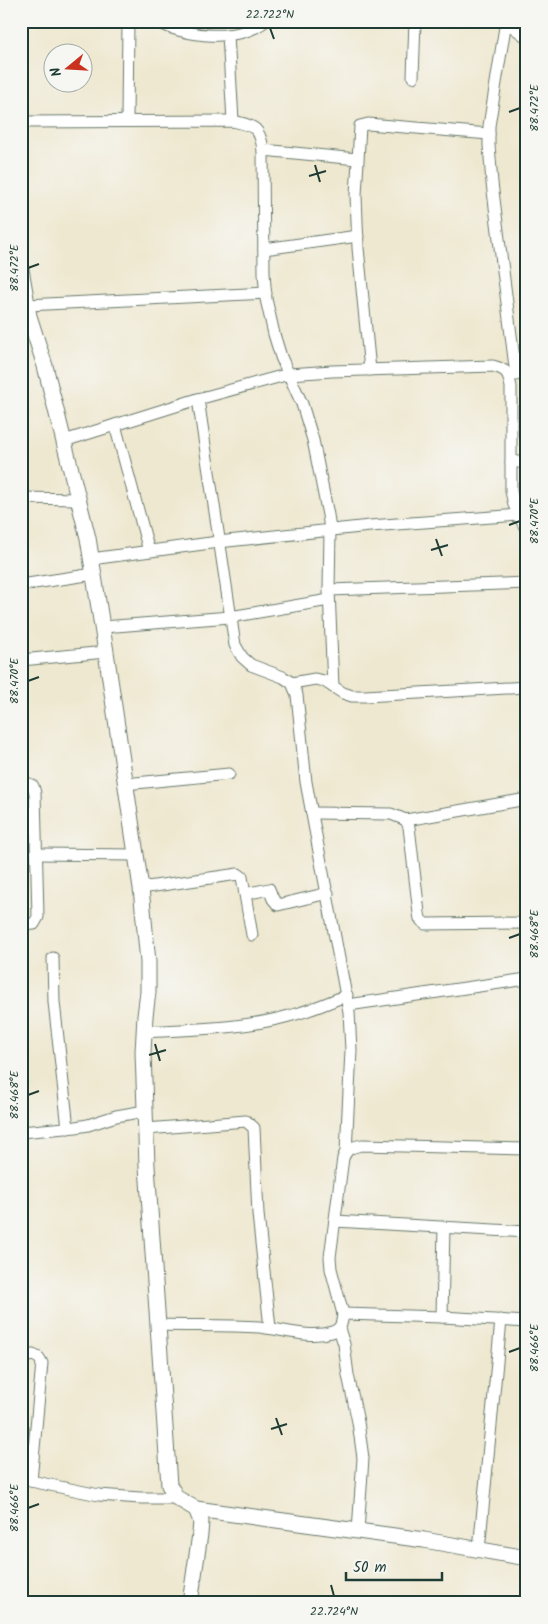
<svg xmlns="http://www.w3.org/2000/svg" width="548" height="1624" font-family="Kalam,sans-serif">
<rect width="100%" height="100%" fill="#f6f6f2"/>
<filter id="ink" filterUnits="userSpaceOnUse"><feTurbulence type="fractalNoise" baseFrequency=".02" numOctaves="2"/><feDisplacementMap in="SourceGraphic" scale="10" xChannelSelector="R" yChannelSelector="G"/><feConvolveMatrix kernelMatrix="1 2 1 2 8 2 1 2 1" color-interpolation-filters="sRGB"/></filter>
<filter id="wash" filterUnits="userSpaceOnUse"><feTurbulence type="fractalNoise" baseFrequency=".0096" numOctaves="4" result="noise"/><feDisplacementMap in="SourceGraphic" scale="20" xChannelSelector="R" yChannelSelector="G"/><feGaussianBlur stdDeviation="1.12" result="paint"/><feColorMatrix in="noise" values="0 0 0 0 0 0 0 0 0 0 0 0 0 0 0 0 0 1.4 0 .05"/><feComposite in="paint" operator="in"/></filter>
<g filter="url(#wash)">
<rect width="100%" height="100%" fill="#efe8d0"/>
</g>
<g filter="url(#ink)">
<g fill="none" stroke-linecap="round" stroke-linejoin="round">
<!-- minor casing -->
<g stroke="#68796b" stroke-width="13">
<g id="minor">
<path d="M156,21C186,37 238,43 265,21"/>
<path d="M506,21L489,126V145L492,183L516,375"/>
<path d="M228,35L233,121"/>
<path d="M413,77L415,21"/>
<path d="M127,121L128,21"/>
<path d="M21,122L233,121C254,126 260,127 263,150L264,273L266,299L274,334L281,357L302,404L313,440L328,515L330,530L329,590L333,687"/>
<path d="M263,150L357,159"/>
<path d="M264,249L358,236"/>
<path d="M27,305L266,293"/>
<path d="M370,370L358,248L356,195L360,126L368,124L489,134"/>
<path d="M198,399L235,645L242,657L251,665L283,677L292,683L297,695L306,782L349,1012L351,1050L346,1152"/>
<path d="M115,425L149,551"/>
<path d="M64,441L198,399L289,374L332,371L493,366C508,370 508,373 511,387V491L514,505L527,531"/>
<path d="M511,462H527"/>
<path d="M21,498L78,499"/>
<path d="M91,559L218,542L370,526L518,515"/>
<path d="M21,585L94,574"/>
<path d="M329,590L527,583"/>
<path d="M103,627L230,617L329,600"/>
<path d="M21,660L106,652"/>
<path d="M292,683L315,679L324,681L343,693L352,696H365L527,687"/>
<path d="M21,782L27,783L33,786L35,793L38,917L34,924L21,925"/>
<path d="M125,784L229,774"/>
<path d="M312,813L391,814L406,820L409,827L419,913L420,919L425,924L527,923"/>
<path d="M406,820L527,799"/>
<path d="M37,854L136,855"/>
<path d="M141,888L238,874L242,877L252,935"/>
<path d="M245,894L269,889L273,899L278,905L328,893"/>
<path d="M53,958L54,1002L68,1128"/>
<path d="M348,1005L527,979"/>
<path d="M144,1032C192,1029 242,1029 289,1016C309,1011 328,1003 347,995"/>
<path d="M146,1129L246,1121L254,1128L258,1214L270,1328"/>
<path d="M21,1132L76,1127L88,1125L116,1116L145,1111"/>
<path d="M335,1221L527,1232"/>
<path d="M343,1314L331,1269L330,1257L343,1158C347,1148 352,1147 362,1145L527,1149"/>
<path d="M442,1317L444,1227"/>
<path d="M159,1325C192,1326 226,1325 259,1327C282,1329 308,1339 332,1332C341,1330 342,1323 343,1314L442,1317L527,1322"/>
<path d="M339,1329L344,1344L348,1375L358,1422L363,1458L358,1531"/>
<path d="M21,1357L33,1355L39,1358L42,1363L31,1481"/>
<path d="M21,1479L99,1495L140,1498H177"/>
<path d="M479,1550L501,1320"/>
</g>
</g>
<!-- tertiary casing -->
<g stroke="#68796b" stroke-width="17">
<g id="tertiary">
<path d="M508,21L527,35"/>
<path d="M21,269L29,316L45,366L88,538L106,652L141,888L148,962V992L145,1016L143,1052L147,1166L169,1485L177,1498L196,1509L201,1521L200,1534L190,1603"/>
<path d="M196,1509L424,1540L527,1558"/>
</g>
</g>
<!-- minor -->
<use href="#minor" stroke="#fff" stroke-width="11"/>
<!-- tertiary -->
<use href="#tertiary" stroke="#fff" stroke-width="15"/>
</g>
</g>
<!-- ticks -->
<path fill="none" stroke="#1f3d34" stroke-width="2" d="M270,28L274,39M509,112L520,108M315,165L320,182M309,176L326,171M28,268L39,264M509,525L520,521M436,539L442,556M431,550L448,545M28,681L39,677M509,938L520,934M155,1044L160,1061M149,1055L166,1050M28,1095L39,1091M509,1352L520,1348M276,1418L282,1435M271,1429L287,1424M28,1508L39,1504M331,1585L334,1596"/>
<!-- margin -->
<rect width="548" height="1624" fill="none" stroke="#f6f6f2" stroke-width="55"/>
<!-- north arrow -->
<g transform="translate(68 68) rotate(252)"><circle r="24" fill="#f6f6f2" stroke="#a0aca6"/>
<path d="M0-4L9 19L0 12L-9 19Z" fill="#c8321e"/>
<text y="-8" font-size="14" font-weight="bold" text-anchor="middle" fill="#1f3d34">N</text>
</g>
<!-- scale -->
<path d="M346 1572v8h96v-8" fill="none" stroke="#1f3d34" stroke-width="2.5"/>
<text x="353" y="1572" font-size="15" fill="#1f3d34" stroke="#f6f6f2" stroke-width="4" paint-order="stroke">50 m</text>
<rect x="28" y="28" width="492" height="1568" fill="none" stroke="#1f3d34" stroke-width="2"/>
<g font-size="12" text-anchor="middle" fill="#1f3d34">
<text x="270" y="18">22.722°N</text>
<text transform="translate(534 108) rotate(-90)" y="4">88.472°E</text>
<text transform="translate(14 268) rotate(-90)" y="4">88.472°E</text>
<text transform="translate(534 521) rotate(-90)" y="4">88.470°E</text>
<text transform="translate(14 681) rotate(-90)" y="4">88.470°E</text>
<text transform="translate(534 934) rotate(-90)" y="4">88.468°E</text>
<text transform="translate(14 1095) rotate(-90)" y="4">88.468°E</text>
<text transform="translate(534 1348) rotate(-90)" y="4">88.466°E</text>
<text transform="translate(14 1508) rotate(-90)" y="4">88.466°E</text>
<text x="334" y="1615">22.724°N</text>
</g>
</svg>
